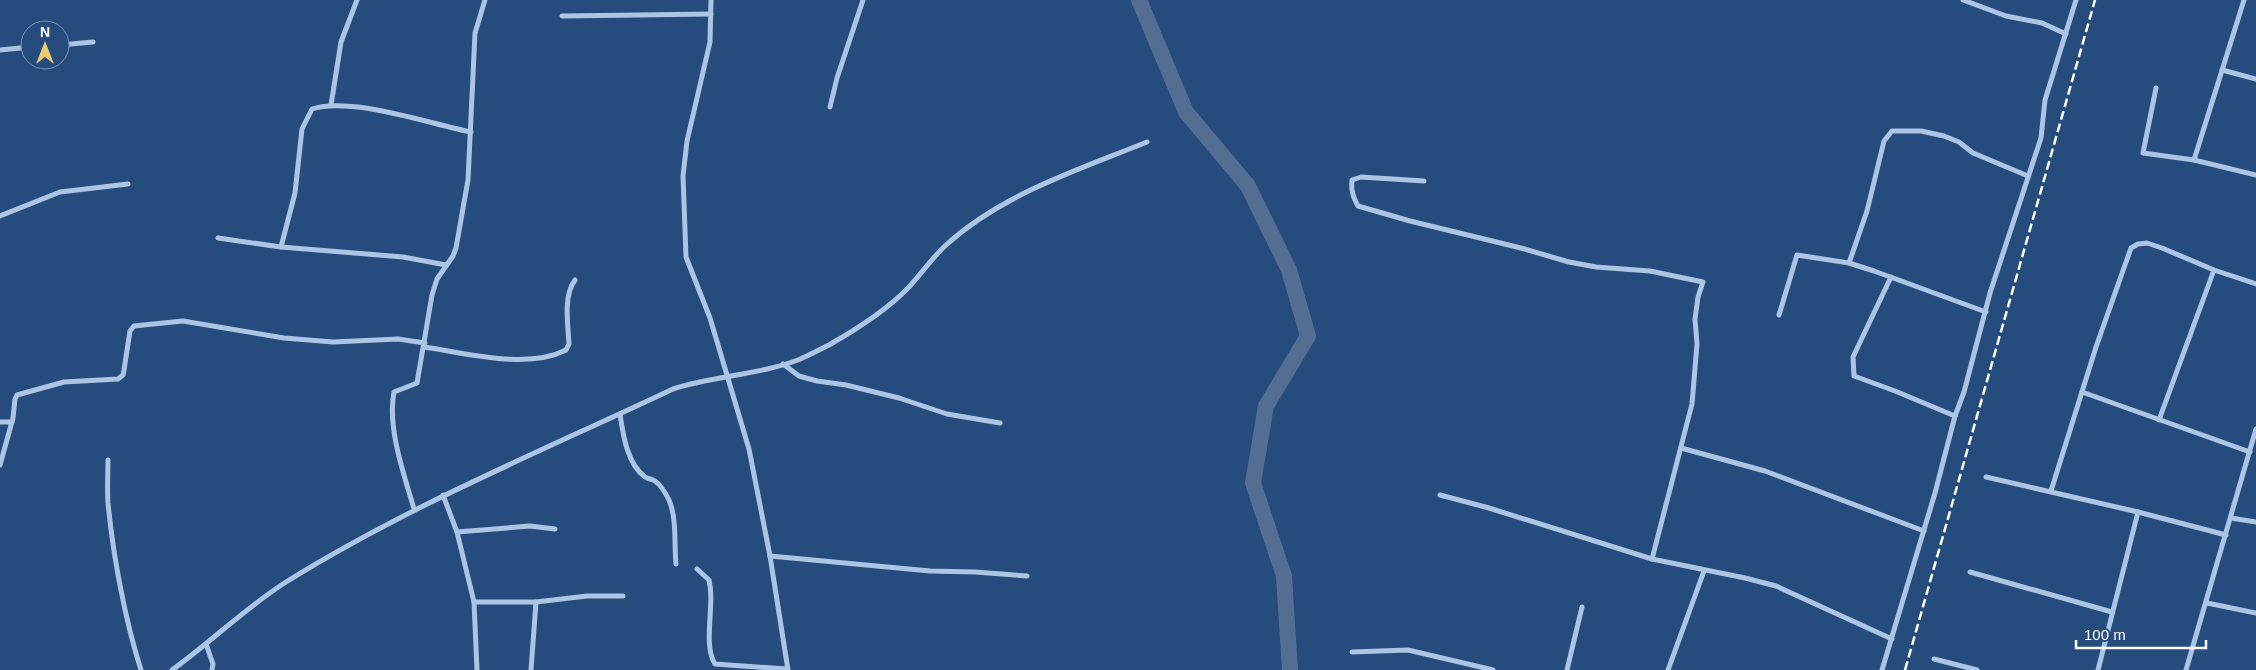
<svg xmlns="http://www.w3.org/2000/svg" width="2256" height="670" font-family="Helvetica,sans-serif">
<rect width="100%" height="100%" fill="#264c7d"/>
<g fill="none" stroke-linecap="round" stroke-linejoin="round">
<!-- river -->
<path stroke="#536e92" stroke-width="16" d="M1139,0L1186,112L1248,186L1289,270L1308,336L1266,406L1253,483L1284,576L1290,670"/>
<!-- street -->
<g stroke="#acc5e5" stroke-width="5">
<path d="M711,0L710,42L687,141L683,176L686,257L710,318L749,449L770,556L788,670"/>
<path d="M1963,0L2006,16L2042,23L2066,34"/>
<path d="M562,16L711,14"/>
<path d="M60,45L93,42"/>
<path d="M0,50L30,47"/>
<path d="M2222,70L2256,79"/>
<path d="M2156,88L2143,153L2194,160L2256,175"/>
<path d="M331,105L341,42L357,0"/>
<path d="M830,107L837,78L863,0"/>
<path d="M2194,160L2244,0"/>
<path d="M1424,181L1361,177L1352,180C1351,191 1353,197 1358,206L1410,221L1521,248L1569,262L1596,267L1650,271L1703,282L1698,297L1695,319L1697,344L1692,404L1652,559"/>
<path d="M0,216L60,192L128,184"/>
<path d="M218,238L281,247L403,257L446,265"/>
<path d="M281,247L295,193L302,129L312,109C351,96 430,124 471,132"/>
<path d="M1849,263L1867,211L1884,141L1892,131H1921L1944,136L1959,142L1973,153L2028,176"/>
<path d="M1891,277L1853,357L1854,376L1895,391L1955,416"/>
<path d="M1779,315L1797,255L1849,263L1874,271L1986,312"/>
<path d="M424,347C466,353 527,370 566,350L569,344C568,325 563,296 575,280"/>
<path d="M783,364L799,376L817,381L846,385L899,398L947,414L1000,423"/>
<path d="M2082,392L2250,452"/>
<path d="M620,414C623,434 627,464 645,477C648,479 652,479 655,481C661,485 666,494 669,500C677,518 674,545 676,564"/>
<path d="M2159,420L2214,270"/>
<path d="M0,422H12"/>
<path d="M1681,448L1765,471L1924,531"/>
<path d="M108,460C108,474 107,489 108,503C113,555 125,620 141,670"/>
<path d="M0,465L13,418L15,399L17,395L64,382L118,379L123,375L124,370L130,331L134,326L183,321L284,338L333,342L398,339L425,343"/>
<path d="M1986,477L2138,512L2226,535"/>
<path d="M2051,491L2096,347L2131,248L2138,244L2147,243L2162,248L2214,270L2256,284"/>
<path d="M443,495L457,532L474,602L477,670"/>
<path d="M1440,495L1489,508L1652,559L1745,578L1776,586L1892,639"/>
<path d="M414,509C404,474 387,428 394,392L417,383L432,295L437,279L453,256L456,248L468,180L475,33L485,0"/>
<path d="M2231,518L2256,522"/>
<path d="M457,532L530,526L555,529"/>
<path d="M770,556L930,571L975,572L1027,576"/>
<path d="M697,569L709,580L710,586C714,608 703,645 715,664L787,669"/>
<path d="M1970,572L2112,612"/>
<path d="M474,602H536L587,596H623"/>
<path d="M2207,603L2256,613"/>
<path d="M206,644L213,664L212,670"/>
<path d="M1352,652L1408,650L1493,670"/>
<path d="M1934,659L1977,670"/>
<path d="M172,670C211,642 245,608 286,582C410,505 542,451 673,389C713,376 758,375 798,360C808,356 819,350 829,345C857,329 886,311 908,288C921,274 932,258 946,245C1002,194 1078,170 1147,142"/>
<path d="M531,670L536,602"/>
<path d="M1567,670L1582,607"/>
<path d="M1668,670L1704,571"/>
<path d="M1882,670L1935,493L1955,416L1964,392L1990,293L2041,138L2045,100L2076,0"/>
<path d="M2098,670L2138,512"/>
<path d="M2186,670L2256,429"/>
</g>
<!-- rail -->
<path stroke="#fff" stroke-width="2.5" stroke-dasharray="9 4" stroke-linecap="butt" d="M1905,670L2095,0"/>
</g>
<!-- north arrow -->
<g transform="translate(45 45)"><circle r="24" fill="#264c7d" stroke="#7d94b1"/>
<path d="M0-4L9 19L0 12L-9 19Z" fill="#edca71"/>
<text y="-8" font-size="14" font-weight="bold" text-anchor="middle" fill="#ffffff">N</text>
</g>
<!-- scale -->
<path d="M2076 640v8h130v-8" fill="none" stroke="#ffffff" stroke-width="2.5"/>
<text x="2084" y="640" font-size="15" fill="#ffffff" stroke="#264c7d" stroke-width="4" paint-order="stroke">100 m</text>
</svg>
